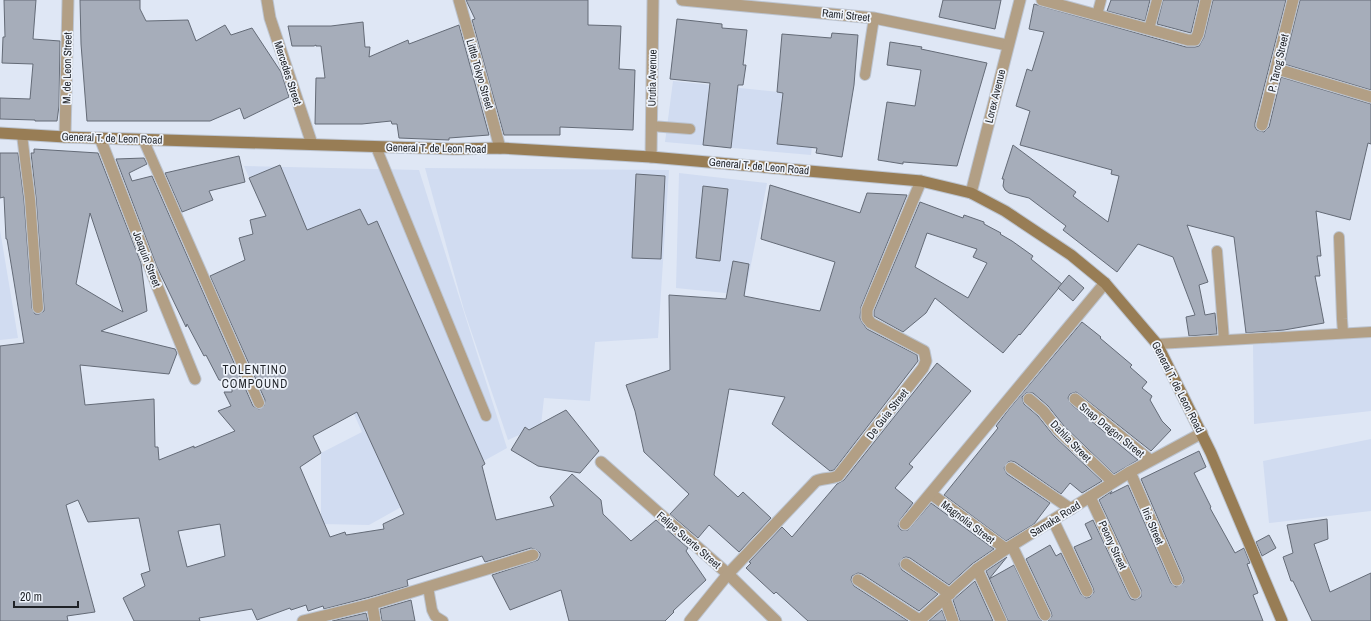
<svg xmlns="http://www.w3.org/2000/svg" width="1371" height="621" font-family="'Archivo Narrow',sans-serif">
<rect width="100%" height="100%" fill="#dfe7f5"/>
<!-- built -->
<g fill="#d1dcf1">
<path d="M673,81L818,96L811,155L665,142Z"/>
<path d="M244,166L419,170L507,448L369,525L321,524V453L362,432Z"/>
<path d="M425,168L669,170L658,338L595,342L590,401L544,398L541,425L508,440L464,310Z"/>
<path d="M679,173L767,183L745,295L676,288Z"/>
<path d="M0,230L18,338L0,340Z"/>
<path d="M1371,332V411L1254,424L1253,345Z"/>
<path d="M1371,439V511L1269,523L1263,461Z"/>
</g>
<!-- building -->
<g fill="#a6adba" stroke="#646b77" fill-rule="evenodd">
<path d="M4,0H36L33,39L60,41L59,106L57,121H35V120L0,119V98L30,99L33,64L2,63L3,37H5Z"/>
<path d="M80,0H140V9L146,21L188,20L196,41L225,25L231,35L252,28L281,72L289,97L244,119L240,108L210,121H87L81,44Z"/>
<path d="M466,0H588V25L621,26L619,69L635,70L633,130L560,127V135H504L472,20L475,19Z"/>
<path d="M943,0H1001L995,29L939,17Z"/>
<path d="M1111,0H1150L1145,21L1107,11Z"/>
<path d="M1163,0H1199L1191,33L1157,24Z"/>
<path d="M1213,0H1286L1255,123V127L1257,130L1264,132L1269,127L1281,77L1371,104V144L1368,143L1350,220L1316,211L1321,256H1317L1320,276H1315L1324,323L1284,330L1246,333L1234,237L1187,225L1208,282L1199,285L1205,315L1215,313L1217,334L1189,336L1186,317L1195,315L1173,257L1138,244L1117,272L1063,230L1066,226L1029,198L1009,193L1005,190L1003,186L1004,179H1002L1013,145L1076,192L1073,196L1108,222L1119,176L1111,174L1112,170L1020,145L1030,111L1016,106L1027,69L1032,71L1044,32L1029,29L1034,4L1186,47H1195L1199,46L1204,37Z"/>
<path d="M1300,0H1371V90L1284,64Z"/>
<path d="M677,19L722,24V28L747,30L743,65H746L743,85H738L731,148L703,145L710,83L670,79Z"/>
<path d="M363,22L365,47H370L369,57L408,40L409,44L459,25L489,135L449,138V140L399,138L397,124H392L391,121L362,124H315L316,78H325L321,46H316V45L314,46H292L288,26H331Z"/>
<path d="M832,33L858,35L854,85L842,157L816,153L817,148L777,144L783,93L777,92L782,34L831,38Z"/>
<path d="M890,42L922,47L921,49L987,63L957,166L903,162V164L878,160L887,102L915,106L921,70L887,65Z"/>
<path d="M34,149L98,153L141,263L147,311L101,331L175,349L177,353L169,374L80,365L85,405L154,399L155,447H158L159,460L194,446V448L235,431L218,411L231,406L224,392H232V382L219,380L206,355L204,356L187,324L186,327L157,267L116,159L144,158L147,164L129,173L132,181L152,176L253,406L259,409L264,406L265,400L210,276L245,260L239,238L253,234L250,220L266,216L249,178L280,165L307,230L360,209L368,225L377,221L485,464L482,466L496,520L554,506L550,497L572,474L601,500L603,514L631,541L656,520L688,548L686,551L706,580L673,611L674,612L665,621H569L561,590L510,610L492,575L538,560L540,556V553L537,550L531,548L485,562L482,556L407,580L408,586L370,597L324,609L323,606L308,611L306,605L291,610L290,608L257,620L252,609L199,618L200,621H134L123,598L145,586L141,574L150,571L139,518L88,522L78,500L66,505L95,612L67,616L68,621H0V346L24,343L7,239H6L4,197L0,198V153H18L24,200L32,308L35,314H39L44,311V308L36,198L31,153H34ZM90,213L123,312L76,284ZM357,412L404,514L383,524L384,529L346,535L345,532L330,537L300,467L321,453L313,436ZM220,524L225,556L187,567L178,531Z"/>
<path d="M239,156L245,182L209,191L213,200L182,212L165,173Z"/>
<path d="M636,174L665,176L661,259L632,258Z"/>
<path d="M770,185L860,213L867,193L907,195L861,307L860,318L862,322L867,329L917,355L918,361L834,470L830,471L772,424L785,397L729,389L714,475L738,497L743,492L771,518L739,552L709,525L698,538L670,514L689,494L644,452L635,411L626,385L670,370L669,295L726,299L733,261L749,264L744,296L820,311L835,262L761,239Z"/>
<path d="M703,186L728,189L720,261L696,258Z"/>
<path d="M920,202L963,218L964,215L984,222V224L1001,233L1000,234L1012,241L1033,256L1031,259L1062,284L1020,335L1019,334L1003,353L935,298L926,313L903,332L874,316V311ZM927,233L977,249L973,257L987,263L968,298L915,267Z"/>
<path d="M1069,275L1084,288L1073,301L1058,288Z"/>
<path d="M1082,322L1101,337L1100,338L1132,365L1130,367L1147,382L1142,388L1152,396L1150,400L1162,421L1171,430L1151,451L1079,394L1076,392L1070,394L1068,398L1071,404L1138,460L1114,474L1064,426L1048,406L1033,393H1026L1022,397L1024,404L1038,416L1054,436L1102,481L1082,493L1070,483L1061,494L1015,462L1011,461L1008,462L1004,468L1007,474L1050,503L1034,524L1006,541L944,495L998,428L996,426L1009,409Z"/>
<path d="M937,363L971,391L909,464L913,467L895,488L913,503L900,520L898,526L901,530H908L931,503L994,549L972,564L949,585L910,558L906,557L903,558L899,564L902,570L938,594L919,611L862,574L858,573L852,576L851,580L854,586L908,621H808L776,592L774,594L746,568L751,563L749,562L782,527L792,537L837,484L844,480Z"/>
<path d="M566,410L599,451L580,473L538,466L511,450L525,427L529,430Z"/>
<path d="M1199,451L1206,467L1194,473L1211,507L1210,508L1235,553L1244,548L1250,563L1247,564L1258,593L1253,595L1263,621H1048L1052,616L1051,612L1026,559L1050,545L1056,556L1061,553L1081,594L1086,598L1090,597L1094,592L1093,588L1074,547L1092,539L1085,524L1093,520L1129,596L1131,599L1135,600L1141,597V590L1099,500L1112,491L1110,494L1128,485L1171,583L1176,587L1182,584L1184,581L1183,577L1141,479Z"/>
<path d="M1327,519L1328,539L1314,544L1330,592L1371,573V621H1312L1293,581H1291L1283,557L1293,553L1287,525Z"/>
<path d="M1269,535L1276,548L1262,556L1256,542Z"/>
<path d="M1007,557L989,579L1014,565L1039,618L1042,621H1008L986,571Z"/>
<path d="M975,581L993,621H960L953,600Z"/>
<path d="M411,600L415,621H382L380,609Z"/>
<path d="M942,610L946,621H929Z"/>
<path d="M366,613L368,621H332Z"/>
</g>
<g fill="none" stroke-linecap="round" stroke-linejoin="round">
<!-- service casing -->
<g stroke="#bcc4d0" stroke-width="12">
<g id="service">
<path d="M1097,15L1101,0"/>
<path d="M1149,29L1157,0"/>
<path d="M865,75L874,18"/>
<path d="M651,126L690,129"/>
<path d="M22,135L30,199L38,308"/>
<path d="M143,139L259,403"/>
<path d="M376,147L486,416"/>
<path d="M1339,237L1342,319L1343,333"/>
<path d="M1217,251L1224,340"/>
<path d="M1157,344L1371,332"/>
<path d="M428,587L432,610L435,616L443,621"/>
</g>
</g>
<!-- minor casing -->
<g stroke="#bcc4d0" stroke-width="13">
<g id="minor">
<path d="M267,0L270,18L312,144"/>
<path d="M459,0L483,84L500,148"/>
<path d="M682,0L874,18L1007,45"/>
<path d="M1042,0L1188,40H1195L1198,34L1206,0"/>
<path d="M1277,69L1371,97"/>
<path d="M1262,125L1293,0"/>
<path d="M65,137L68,0"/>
<path d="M100,138L158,288L195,379"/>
<path d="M1029,399L1043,411L1059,431L1113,482"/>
<path d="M1075,399L1150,460"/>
<path d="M601,462L728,574L776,621"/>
<path d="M1011,468L1071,509"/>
<path d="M1130,472L1177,580"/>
<path d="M931,494L1006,549"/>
<path d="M1090,497L1135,593"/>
<path d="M1053,520L1087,591"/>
<path d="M905,524L1105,283"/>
<path d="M1012,546L1045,615"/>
<path d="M906,564L950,594"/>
<path d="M977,569L1001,621"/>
<path d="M858,580L921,621"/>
<path d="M945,599L953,621"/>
<path d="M372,604L375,621"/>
<path d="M920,620L977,569L1006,549L1130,472L1202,433"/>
<path d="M303,621L372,604L533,555"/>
<path d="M690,621L728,574L816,481C823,478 831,479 838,476L923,368L926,361L924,351L871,323L867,318V310L921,181"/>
</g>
</g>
<!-- tertiary casing -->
<g stroke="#bcc4d0" stroke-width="13">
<g id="tertiary">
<path d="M651,157L653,0"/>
<path d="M971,193L1020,0"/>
</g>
</g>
<!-- secondary casing -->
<g stroke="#bcc4d0" stroke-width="13">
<path id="secondary" d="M0,133L65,137L455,149L500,148L651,157L921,181L971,193L1005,211L1071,255L1105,283L1157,344L1211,453L1282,621"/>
</g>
<!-- service -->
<use href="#service" stroke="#b29f85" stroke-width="10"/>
<!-- minor -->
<use href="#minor" stroke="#b29f85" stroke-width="11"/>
<!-- tertiary -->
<use href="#tertiary" stroke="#b29f85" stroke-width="11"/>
<!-- secondary -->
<use href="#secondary" stroke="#987d55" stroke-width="11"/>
</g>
<g text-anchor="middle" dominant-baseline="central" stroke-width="3.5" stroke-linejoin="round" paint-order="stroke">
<!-- street labels -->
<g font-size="11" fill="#1f2227" stroke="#eff4fc">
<text transform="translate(846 15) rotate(6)">Rami Street</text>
<text transform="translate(1278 63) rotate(-77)">P. Tarog Street</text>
<text transform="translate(67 68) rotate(-89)">M. de Leon Street</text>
<text transform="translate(288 73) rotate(72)">Mercedes Street</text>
<text transform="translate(480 74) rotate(74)">Little Tokyo Street</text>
<text transform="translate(652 78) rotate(-89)">Urutia Avenue</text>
<text transform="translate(995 96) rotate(-76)">Lorex Avenue</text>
<text transform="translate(112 138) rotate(2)">General T. de Leon Road</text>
<text transform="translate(436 148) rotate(1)">General T. de Leon Road</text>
<text transform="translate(759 166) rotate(5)">General T. de Leon Road</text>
<text transform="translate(147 259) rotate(69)">Joaquin Street</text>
<text transform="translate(1178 387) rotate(63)">General T. de Leon Road</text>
<text transform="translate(887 414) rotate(-52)">De Guia Street</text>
<text transform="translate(1112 430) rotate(39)">Snap Dragon Street</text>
<text transform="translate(1071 441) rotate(46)">Dahlia Street</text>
<text transform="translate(1055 519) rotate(-32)">Samaka Road</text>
<text transform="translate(968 522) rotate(37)">Magnolia Street</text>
<text transform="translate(1153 526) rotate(67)">Iris Street</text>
<text transform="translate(689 540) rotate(41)">Felipe Suerte Street</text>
<text transform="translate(1113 545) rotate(65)">Peony Street</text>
</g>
<!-- neighbourhood labels -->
<g font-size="12" letter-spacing="1" fill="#1f2227" stroke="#eff4fc">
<text x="255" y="370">TOLENTINO<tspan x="255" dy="14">COMPOUND</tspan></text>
</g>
</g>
<!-- scale -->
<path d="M14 601v6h64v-6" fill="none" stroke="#1f2227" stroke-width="2"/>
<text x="20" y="601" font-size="12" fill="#1f2227" stroke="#eff4fc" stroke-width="3" paint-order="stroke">20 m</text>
</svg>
